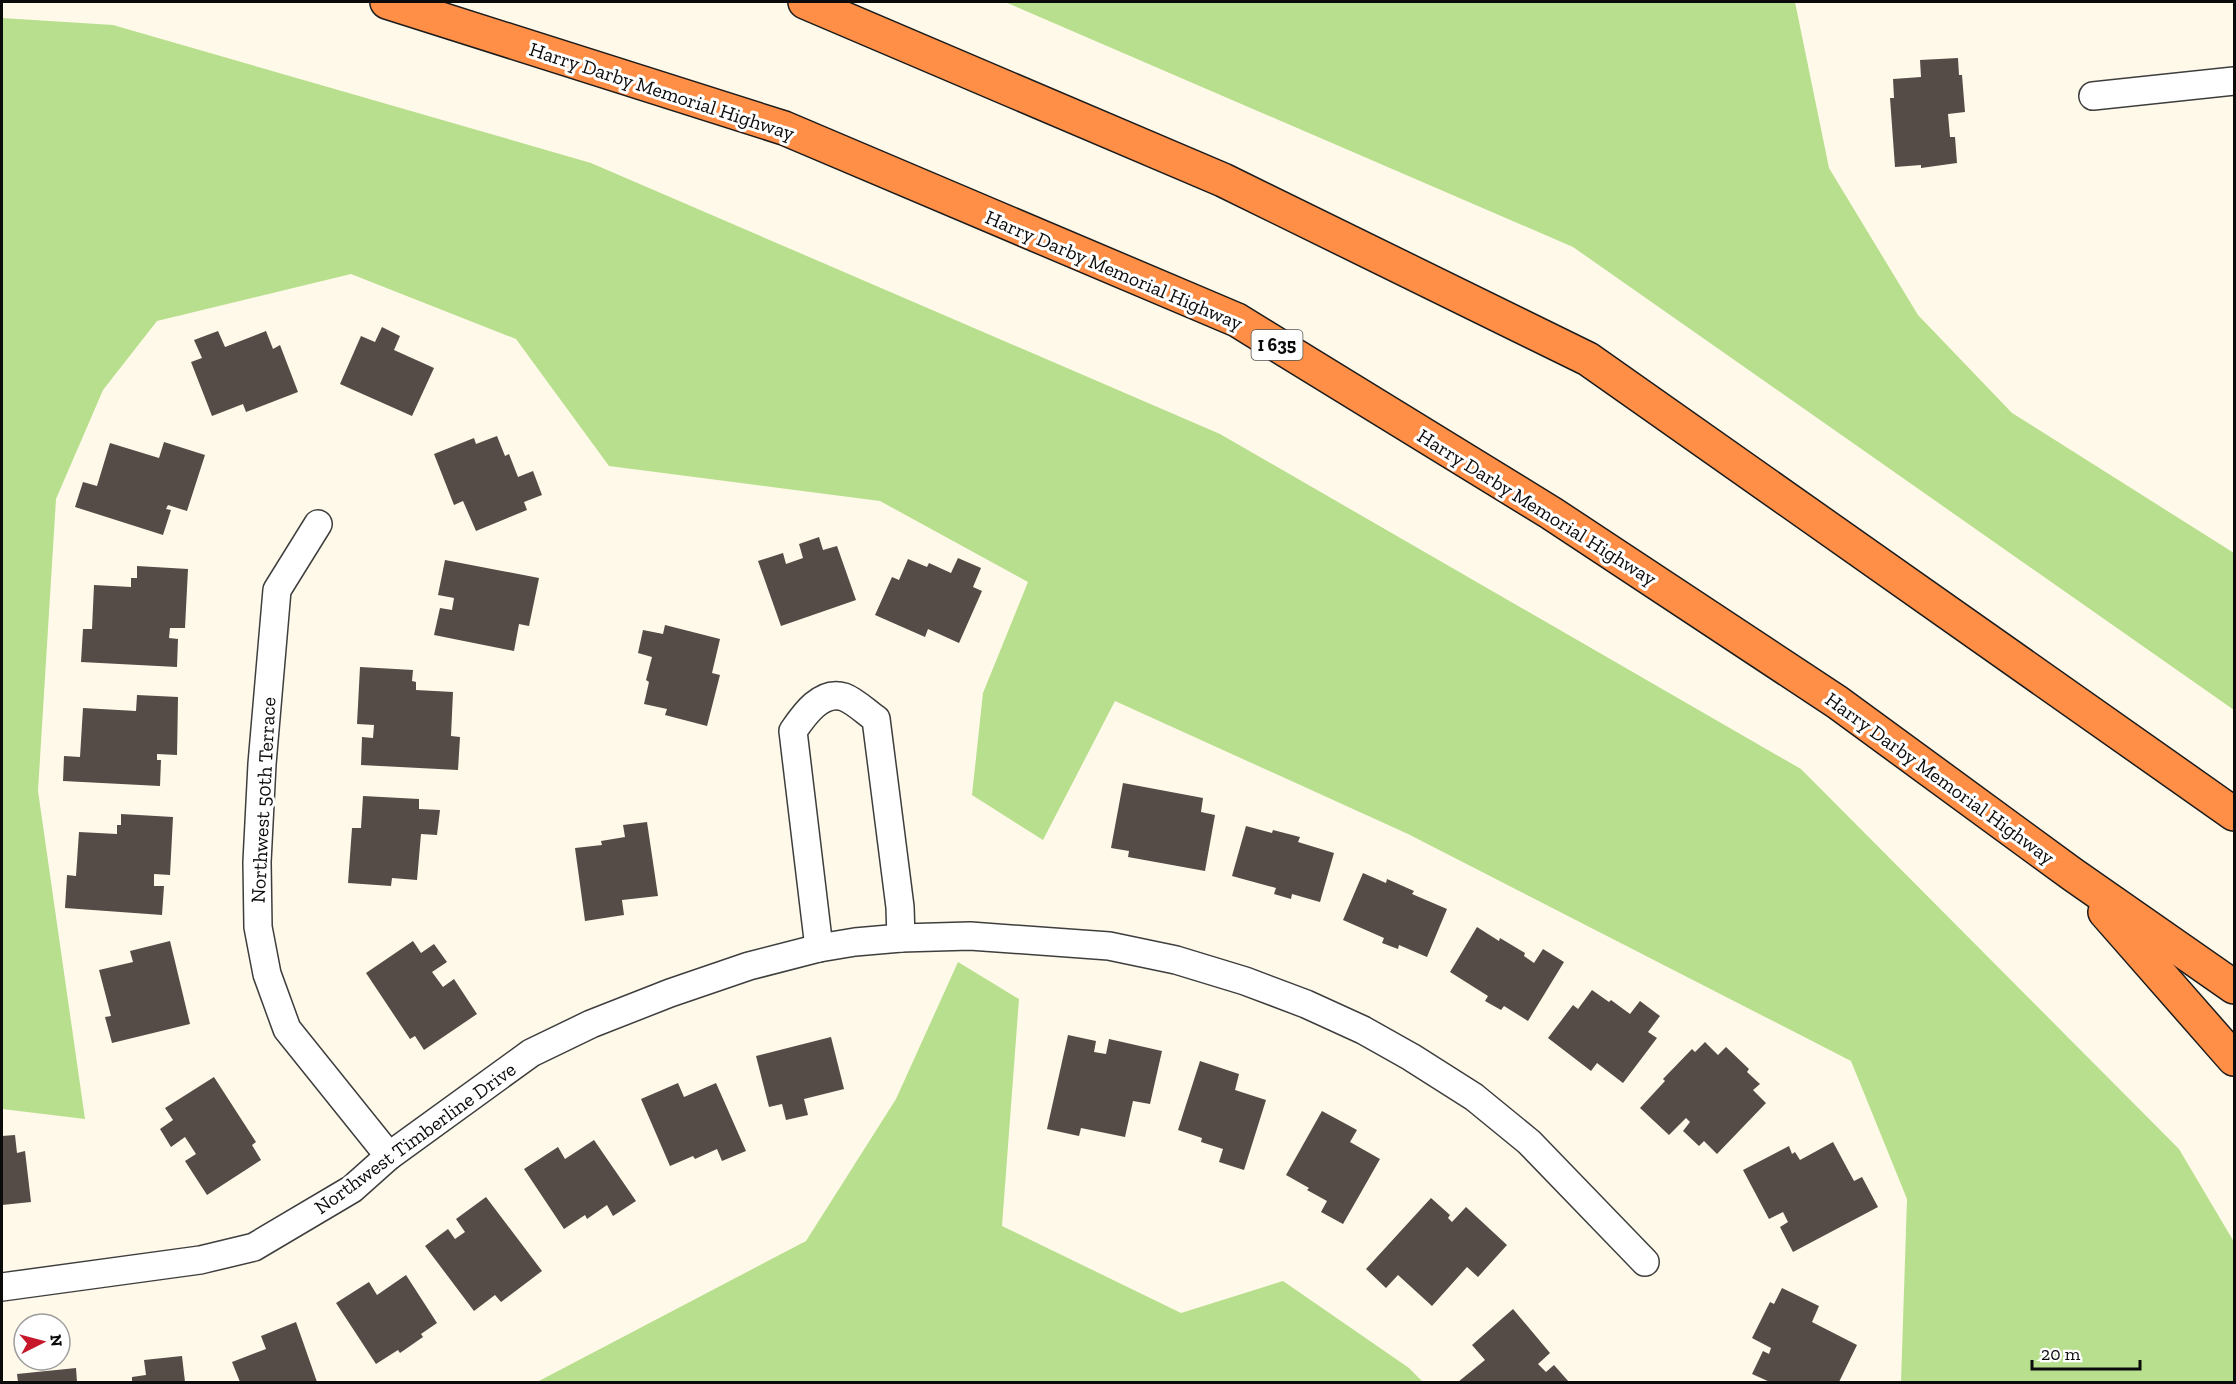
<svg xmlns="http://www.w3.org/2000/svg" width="2236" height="1384" font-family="'Zilla Slab',serif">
<rect width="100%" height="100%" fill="#fff9e9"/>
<!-- forest -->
<g fill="#b8df8d">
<path d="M1005,2H1795L1829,168L1918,315L2012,413L2234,553V710L1573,247Z"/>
<path d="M2,18L113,25L591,163L1220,434L1801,769L2179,1149L2234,1242V1382H1901L1907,1199L1851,1061L1408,834L1115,701L1043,840L972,795L983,693L1028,582L880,501L609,466L516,339L351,274L157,321L103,390L56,499L38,791L85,1119L2,1109Z"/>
<path d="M958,962L1019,999L1002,1226L1181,1313L1283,1281L1409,1368L1423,1382H537L806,1241L896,1099Z"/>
</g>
<!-- building -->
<g fill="#554b47">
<path d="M1958,58L1959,75H1962L1965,112L1948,114L1950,137H1955L1957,163L1921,168V165L1895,167L1890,98H1894L1893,79L1921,77L1920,60Z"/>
<path d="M382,327L400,336L394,350L434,368L412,416L340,384L361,336L375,342Z"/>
<path d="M218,331L225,347L266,331L273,349L280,345L298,392L246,412L243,404L212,416L191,362L202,358L194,340Z"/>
<path d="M497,436L505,456L509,454L518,477L533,471L542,495L524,502L527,510L476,531L463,501L454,505L434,454L474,438L476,444Z"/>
<path d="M164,442L205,455L187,511L168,505L166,509L171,510L163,535L75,507L83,482L97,486L110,443L159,458Z"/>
<path d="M819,537L823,550L837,546L856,600L781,626L758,561L783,553L786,564L803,558L799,544Z"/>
<path d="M958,558L981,568L973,587L982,591L959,643L928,629L925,637L875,615L892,577L899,580L908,559L927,567L929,563L951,573Z"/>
<path d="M445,560L539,578L529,626L519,624L514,651L434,635L440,608L452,610L454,598L438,595Z"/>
<path d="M137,566L188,569L185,628H170L169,638L178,639L177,667L81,662L83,629H92L94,585L131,587V578H137Z"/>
<path d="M665,625L720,639L712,673L720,675L707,726L665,715L667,709L644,704L649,682L646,680L652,657L638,653L643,630L663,634Z"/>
<path d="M360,667L413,670L412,681L416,682V690L453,692L451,736L460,737L458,770L361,765L362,737L373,738L374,725L357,724Z"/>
<path d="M137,695L178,697L177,755L157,754V760H161L160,786L63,781L64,756L80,757L83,708L136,711Z"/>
<path d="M1123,783L1203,798L1201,812L1215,815L1205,871L1128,857L1129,851L1111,848Z"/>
<path d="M363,796L419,799V809L440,810L437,835L421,834L417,880L392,878L391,886L348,883L352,828H361Z"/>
<path d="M121,814L173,817L170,875L154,874V886H164L162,915L65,908L67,875L76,876L79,832L117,834V825H121Z"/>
<path d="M647,822L658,896L622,900L624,915L585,921L575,848L602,845L601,841L625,837L623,825Z"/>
<path d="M1246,826L1272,833L1273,830L1300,837L1298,842L1334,853L1320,902L1292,894L1291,899L1274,894L1276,888L1232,876Z"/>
<path d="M1363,873L1386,883L1387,879L1414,891L1412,894L1447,909L1427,957L1399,945L1398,949L1382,943L1384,938L1343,920Z"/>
<path d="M1477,927L1499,941L1500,938L1525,953L1524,956L1534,963L1543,949L1564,962L1528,1021L1504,1006L1501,1010L1485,1001L1488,996L1450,972Z"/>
<path d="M170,941L190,1024L112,1043L105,1017L111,1016L99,970L133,962L130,951Z"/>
<path d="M413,941L421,953L434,944L447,962L432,972L443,987L454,979L477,1014L424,1050L415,1036L410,1039L366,973Z"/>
<path d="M1592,990L1609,1002L1611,1000L1630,1014L1640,1001L1660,1016L1648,1032L1657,1038L1623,1083L1597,1063L1591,1071L1548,1038L1573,1005L1578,1009Z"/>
<path d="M1068,1035L1096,1041L1094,1052L1106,1054L1109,1039L1162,1051L1150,1104L1133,1101L1125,1137L1081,1128L1079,1136L1047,1129Z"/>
<path d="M831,1037L844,1089L804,1099L808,1115L786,1120L782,1104L769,1107L756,1056Z"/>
<path d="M1705,1042L1718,1055L1726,1047L1749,1069L1747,1072L1760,1084L1753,1090L1766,1103L1717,1154L1704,1141L1699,1146L1683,1131L1690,1122L1686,1118L1669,1135L1640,1108L1665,1081L1663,1079L1692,1049L1695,1052Z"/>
<path d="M1200,1061L1239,1074L1235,1090L1266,1100L1244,1170L1219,1162L1223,1149L1201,1142L1202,1138L1178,1130Z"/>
<path d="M214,1077L256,1142L252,1145L261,1160L207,1195L185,1161L196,1154L185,1137L171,1147L160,1129L173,1120L165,1108Z"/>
<path d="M678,1083L684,1097L716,1083L746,1151L722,1161L717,1149L695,1159L693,1156L670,1166L641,1099Z"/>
<path d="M1322,1111L1357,1130L1350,1142L1380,1159L1343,1224L1321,1212L1327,1201L1307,1190L1309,1188L1286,1175Z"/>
<path d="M15,1135L17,1153L25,1151L31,1202L2,1205V1136Z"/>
<path d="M594,1140L636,1201L613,1216L607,1205L587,1219L585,1215L564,1229L524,1169L558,1147L565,1159Z"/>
<path d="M1833,1142L1854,1181L1862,1177L1878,1207L1793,1252L1780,1227L1788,1222L1783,1212L1769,1219L1743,1170L1789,1146L1792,1154L1795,1152L1800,1160Z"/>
<path d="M486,1197L542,1271L501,1302L495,1295L474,1311L425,1246L448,1229L455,1239L465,1232L456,1219Z"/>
<path d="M1431,1198L1450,1215L1448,1218L1452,1222L1466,1207L1507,1245L1478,1277L1467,1267L1432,1306L1398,1275L1386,1288L1366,1269Z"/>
<path d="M406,1275L437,1323L421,1334L423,1337L400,1353L398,1350L376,1364L336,1303L369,1282L377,1295Z"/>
<path d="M1782,1288L1819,1306L1812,1322L1857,1345L1839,1382H1770L1752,1374L1763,1351L1769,1354L1771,1348L1752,1338L1770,1302L1774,1304Z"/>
<path d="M1513,1309L1550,1353L1538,1364L1546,1372L1554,1365L1569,1382H1458L1485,1360L1472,1345Z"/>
<path d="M296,1322L317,1382H240L232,1362L266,1349L261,1336Z"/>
<path d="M182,1356L185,1382H132V1377L146,1375L144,1360Z"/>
<path d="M76,1368L77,1382H18L17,1374Z"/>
</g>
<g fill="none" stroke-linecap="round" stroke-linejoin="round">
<!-- street casing -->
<g stroke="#3e3e3e" stroke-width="30">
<g id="street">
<path d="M2093,96L2234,81"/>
<path d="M318,524L277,590L262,764L257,862L258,927L267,974L287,1029L389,1156"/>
<path d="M819,948L793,731C804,715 821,690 844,697C855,701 867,713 876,719L900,907L901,938"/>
<path d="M2,1287L200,1260L254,1247L352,1189L389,1156L531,1053L591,1024L670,993L749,966L819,948L855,942L901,938L970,936L1109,946L1176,960L1245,981L1306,1004L1363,1030L1411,1057L1474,1097L1529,1142L1645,1262"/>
</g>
</g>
<!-- highway casing -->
<g stroke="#1c1c1c" stroke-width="36">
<g id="highway">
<path d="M387,2L784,128L1237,320L1551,513L1837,702L2072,874L2234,987"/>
<path d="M805,2L1223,180L1588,359L2234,814"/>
<path d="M2105,912L2234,1059"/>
</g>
</g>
<!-- street -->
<use href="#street" stroke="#fff" stroke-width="27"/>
<!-- highway -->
<use href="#highway" stroke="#ff8f47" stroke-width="33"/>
</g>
<g text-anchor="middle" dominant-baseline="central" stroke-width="6" stroke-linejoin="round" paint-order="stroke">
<!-- shield labels -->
<rect fill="#fff" stroke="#545454" stroke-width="1.5" x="1251.5" y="330" width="51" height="30" rx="4.5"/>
<g font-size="18" font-weight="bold" fill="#0b0b0b">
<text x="1277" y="345">I 635</text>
</g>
<!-- street labels -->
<g font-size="20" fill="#0b0b0b" stroke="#fff">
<text transform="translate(662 91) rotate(18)">Harry Darby Memorial Highway</text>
<text transform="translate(1114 270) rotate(23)">Harry Darby Memorial Highway</text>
<text transform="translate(1537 507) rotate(32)">Harry Darby Memorial Highway</text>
<text transform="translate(1940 778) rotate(36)">Harry Darby Memorial Highway</text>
<text transform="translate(263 800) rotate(-87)">Northwest 50th Terrace</text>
<text transform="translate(415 1138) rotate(-36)">Northwest Timberline Drive</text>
</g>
</g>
<!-- border -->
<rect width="2236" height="1384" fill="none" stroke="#0b0b0b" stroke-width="6"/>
<!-- north arrow -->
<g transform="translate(42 1342) rotate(84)"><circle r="28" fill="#ffffff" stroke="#9d9d9d" stroke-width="1.5"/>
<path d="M0-4.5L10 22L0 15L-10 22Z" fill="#c7172b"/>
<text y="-9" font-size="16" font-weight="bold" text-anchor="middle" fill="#0b0b0b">N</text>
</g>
<!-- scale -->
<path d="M2032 1360v9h108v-9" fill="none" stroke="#0b0b0b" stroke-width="3"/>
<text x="2041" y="1360" font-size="18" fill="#0b0b0b" stroke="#ffffff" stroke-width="4.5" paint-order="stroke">20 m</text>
</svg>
